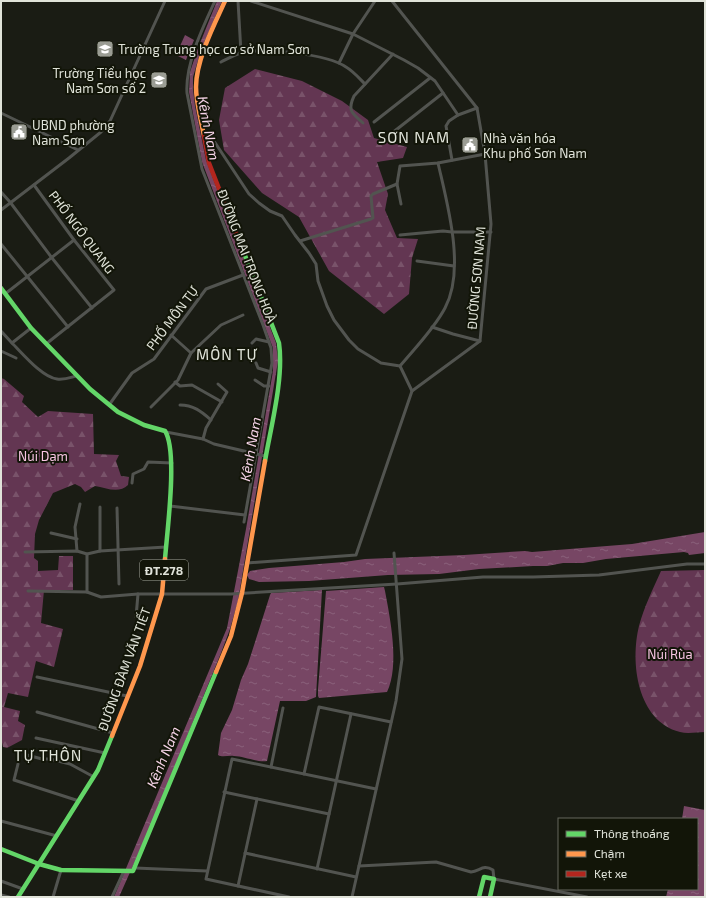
<svg xmlns="http://www.w3.org/2000/svg" width="706" height="898" font-family="'Exo 2',sans-serif">
<defs>
<pattern id="forest-firs" width="22" height="20" patternUnits="userSpaceOnUse"><rect width="22" height="20" fill="#633652"/><path d="M5 1l3.5 6h-7zM16 11l3.5 6h-7z" fill="#79536a"/></pattern>
<pattern id="water-ripples" width="26" height="14" patternUnits="userSpaceOnUse"><rect width="26" height="14" fill="#774664"/><path d="M2 4q2-2 4 0t4 0M15 11q2-2 4 0t4 0" fill="none" stroke="#8a617a"/></pattern>
</defs>
<rect width="100%" height="100%" fill="#1a1c14"/>
<!-- forest -->
<g fill="url(#forest-firs)">
<path d="M255,69L302,81L342,101L368,120L374,138L407,147L403,158L377,162L388,194L385,210L397,238L418,239L412,258L409,294L384,314L329,271L299,217L262,193L224,150L219,120L225,88Z"/>
<path d="M1,378L4,379L24,396L22,402L38,417L48,411L93,414L94,454L119,455L116,461L121,476L129,477L128,485C119,494 106,488 95,486L85,492L81,487L75,484L53,493L39,520L35,534L34,558L38,561V571L58,570L59,556H73V590H44L41,623L63,629L54,667L36,661L28,697L8,693L4,707L20,711L18,721L25,725L22,740L7,748L3,747L1,738Z"/>
<path d="M705,570V732C697,732 688,734 680,732C637,721 630,662 639,626C644,607 653,589 661,571Z"/>
</g>
<!-- water -->
<g fill="url(#water-ripples)">
<path d="M217,1H222L201,50L193,77V89L195,106L206,160L276,343L278,361L238,601L230,629L221,653L148,832L119,897H114L227,628L246,529L273,371V348L202,162L189,92L190,72L198,48Z"/>
<path d="M185,35L194,40L186,60L176,55Z"/>
<path d="M705,532V553L689,555L688,553L684,552L606,559L583,563H563L547,566H533L479,569L439,574L388,575L309,581L259,582L249,579L247,575L250,571L269,568L344,562L365,559L464,555L525,551L532,552L632,544Z"/>
<path d="M384,587L385,591C390,618 400,666 387,692L319,698L318,696V689L326,591Z"/>
<path d="M322,590L316,697L306,701H280L267,761C258,763 244,756 234,756C228,755 223,758 218,755L221,733L232,710L241,680L248,664L270,595L271,593Z"/>
<path d="M684,806L705,810V897H666L668,889H697V819H682Z"/>
</g>
<g fill="none" stroke-linecap="round" stroke-linejoin="round">
<!-- street -->
<g stroke="#525450" stroke-width="3">
<path d="M215,1C203,27 185,64 187,93L202,169L263,325L271,348L272,363L244,522"/>
<path d="M238,1L241,53"/>
<path d="M251,1L353,34L404,60L418,68L435,81L458,115L449,121L446,126L452,160"/>
<path d="M221,62C227,59 234,55 241,53C263,47 327,54 346,67C353,71 359,78 365,84"/>
<path d="M339,63L353,34L375,1"/>
<path d="M1,113L78,150"/>
<path d="M458,115L477,108"/>
<path d="M374,122L430,78"/>
<path d="M363,123C352,113 347,111 354,96L393,54"/>
<path d="M203,130L210,135L249,194L259,203L270,211L282,216L295,235L309,253L316,264L318,281L327,306L334,320L349,340L358,349L381,363L400,366"/>
<path d="M387,137L443,93"/>
<path d="M34,185L74,240L114,290L46,344"/>
<path d="M1,192L10,202L52,258L92,308"/>
<path d="M401,204L397,184L400,166L438,163L485,154"/>
<path d="M1,210L69,158L101,132L110,121L165,1"/>
<path d="M400,235L443,231L452,232H491"/>
<path d="M300,241L371,219L373,218L371,196L373,194L397,184"/>
<path d="M1,244L68,327"/>
<path d="M417,261L454,266"/>
<path d="M5,294L74,240"/>
<path d="M432,327L453,334L480,341"/>
<path d="M1,331L12,343L31,328"/>
<path d="M171,335L191,353"/>
<path d="M12,343C23,354 42,377 57,379C64,380 69,378 76,376"/>
<path d="M252,343L256,339L269,342"/>
<path d="M1,351L16,358"/>
<path d="M256,363L258,368L271,372"/>
<path d="M400,366C415,348 434,329 445,308C466,269 447,203 438,163"/>
<path d="M400,366L412,391"/>
<path d="M255,380L264,386H269"/>
<path d="M175,382L180,386L192,385L222,402"/>
<path d="M109,405L132,373L154,359L206,289L243,275"/>
<path d="M180,405C193,405 201,411 211,420"/>
<path d="M151,407L178,380L191,353L221,325L243,315"/>
<path d="M166,432L203,439L214,444L265,456"/>
<path d="M203,439L206,428L227,392L218,384"/>
<path d="M132,483L133,474L144,469L148,462L172,463"/>
<path d="M170,506L245,515"/>
<path d="M100,507V551"/>
<path d="M117,508L119,584"/>
<path d="M51,533L77,539"/>
<path d="M77,551L75,527L80,504"/>
<path d="M25,552L77,551L87,554L100,551L166,547"/>
<path d="M87,554V592"/>
<path d="M247,563L356,555L412,391L480,341L491,224L485,154L477,108L392,1"/>
<path d="M28,591L87,592L101,597L138,594H231L397,584L483,577H533L599,575L687,564H705"/>
<path d="M136,617L138,594"/>
<path d="M37,677L127,696"/>
<path d="M37,712L113,733"/>
<path d="M36,738L105,753"/>
<path d="M27,755L42,759H50L70,764L94,777"/>
<path d="M18,764L14,780L79,801"/>
<path d="M271,767L283,708"/>
<path d="M304,774L319,707L391,722"/>
<path d="M224,792L329,814"/>
<path d="M1,821L57,836"/>
<path d="M245,853L356,877"/>
<path d="M359,866L436,862L471,872C480,871 483,864 493,870L494,879L587,897"/>
<path d="M135,868L207,871"/>
<path d="M317,869L351,714"/>
<path d="M1,881L23,889"/>
<path d="M238,886L257,799"/>
<path d="M1,895L9,897"/>
<path d="M53,897L61,870"/>
<path d="M112,897L124,871"/>
<path d="M289,897L206,879L232,759L376,789"/>
<path d="M352,897L396,701L402,659L394,553"/>
</g>
<!-- fast -->
<g stroke="#63d668" stroke-width="4.5">
<path d="M244,253L279,343C284,378 271,426 265,461"/>
<path d="M1,288L31,328L90,389L118,412L144,425L165,431C178,451 167,532 165,559"/>
<path d="M1,849L39,864L61,870L133,871L216,672"/>
<path d="M18,897L98,770L112,736"/>
<path d="M479,897L484,877L494,879L490,897"/>
</g>
<!-- slow -->
<g stroke="#ff974d" stroke-width="4.5">
<path d="M204,136C201,120 196,103 196,87C196,60 214,25 225,1"/>
<path d="M216,672L231,636L242,593L265,461"/>
<path d="M112,736L140,666L162,594L165,559"/>
</g>
<!-- jam -->
<path stroke="#b3261e" stroke-width="4.5" d="M204,136L209,163L244,253"/>
</g>
<!-- icons -->
<defs>
<g id="school-square" transform="scale(0.9)"><rect x="-9" y="-9" width="18" height="18" rx="4" fill="#9b9d94" stroke="#121508"/><path d="M0-5L7-2L0 1L-7-2ZM-4 1L0 2.5L4 1V4Q0 6-4 4Z" fill="#fff"/></g>
<g id="civic-square" transform="scale(0.9)"><rect x="-9" y="-9" width="18" height="18" rx="4" fill="#9b9d94" stroke="#121508"/><path d="M-.6-6.5H3V-4.5H.6V-3L4-1V1h2V6H-6V1h2V-1L-.6-3ZM-1.2 2.5V6h2.4V2.5Z" fill="#fff"/></g>
</defs>
<g fill-rule="evenodd">
<use href="#school-square" x="105" y="49"/>
<use href="#school-square" x="159" y="80"/>
<use href="#civic-square" x="19" y="132"/>
<use href="#civic-square" x="470" y="145"/>
</g>
<g text-anchor="middle" dominant-baseline="central" stroke-width="4" stroke-linejoin="round" paint-order="stroke">
<!-- shield labels -->
<rect fill="#121508" stroke="#a2a59a" stroke-width="1" x="140" y="560" width="48" height="20" rx="3"/>
<g font-size="12" font-weight="bold" fill="#e0e3d9">
<text x="164" y="570">ĐT.278</text>
</g>
<!-- poi labels -->
<g font-size="13" fill="#e0e3d9" stroke="#121508" text-anchor="start">
<text x="118" y="49">Trường Trung học cơ sở Nam Sơn</text>
<text x="146" y="73" text-anchor="end">Trường Tiểu học<tspan x="146" dy="15">Nam Sơn số 2</tspan></text>
<text x="32" y="125">UBND phường<tspan x="32" dy="15">Nam Sơn</tspan></text>
<text x="483" y="138">Nhà văn hóa<tspan x="483" dy="15">Khu phố Sơn Nam</tspan></text>
</g>
<!-- street labels -->
<g font-size="13" fill="#e0e3d9" stroke="#121508">
<text transform="translate(82 232) rotate(53)">PHỐ NGÔ QUANG</text>
<text transform="translate(247 256) rotate(69)">ĐƯỜNG MAI TRỌNG HOÀ</text>
<text transform="translate(476 278) rotate(-85)">ĐƯỜNG SƠN NAM</text>
<text transform="translate(172 318) rotate(-53)">PHỐ MÔN TỰ</text>
<text transform="translate(124 669) rotate(-70)">ĐƯỜNG ĐÀM VĂN TIẾT</text>
</g>
<!-- park labels -->
<g font-size="13" fill="#f7c4e2" stroke="#121508">
<text x="43" y="456">Núi Dạm</text>
<text x="670" y="654">Núi Rùa</text>
</g>
<!-- water labels -->
<g font-size="14" font-style="italic" fill="#f6d4e8" stroke="#121508">
<text transform="translate(209 128) rotate(79)">Kênh Nam</text>
<text transform="translate(250 449) rotate(-80)">Kênh Nam</text>
<text transform="translate(163 757) rotate(-67)">Kênh Nam</text>
</g>
<!-- quarter labels -->
<g font-size="15" letter-spacing="1" fill="#e0e3d9" stroke="#121508">
<text x="414" y="137">SƠN NAM</text>
<text x="227" y="354">MÔN TỰ</text>
<text x="48" y="755">TỰ THÔN</text>
</g>
</g>
<!-- border -->
<rect width="706" height="898" fill="none" stroke="#e0e3d9" stroke-width="4"/>
<!-- legend -->
<rect x="558" y="818" width="140" height="72" fill="#121508" stroke="#64675c"/>
<rect x="566" y="831" width="20" height="6" fill="#63d668" stroke="#64675c"/>
<text x="594" y="838" font-size="12" fill="#e0e3d9">Thông thoáng</text>
<rect x="566" y="851" width="20" height="6" fill="#ff974d" stroke="#64675c"/>
<text x="594" y="858" font-size="12" fill="#e0e3d9">Chậm</text>
<rect x="566" y="871" width="20" height="6" fill="#b3261e" stroke="#64675c"/>
<text x="594" y="878" font-size="12" fill="#e0e3d9">Kẹt xe</text>
</svg>
